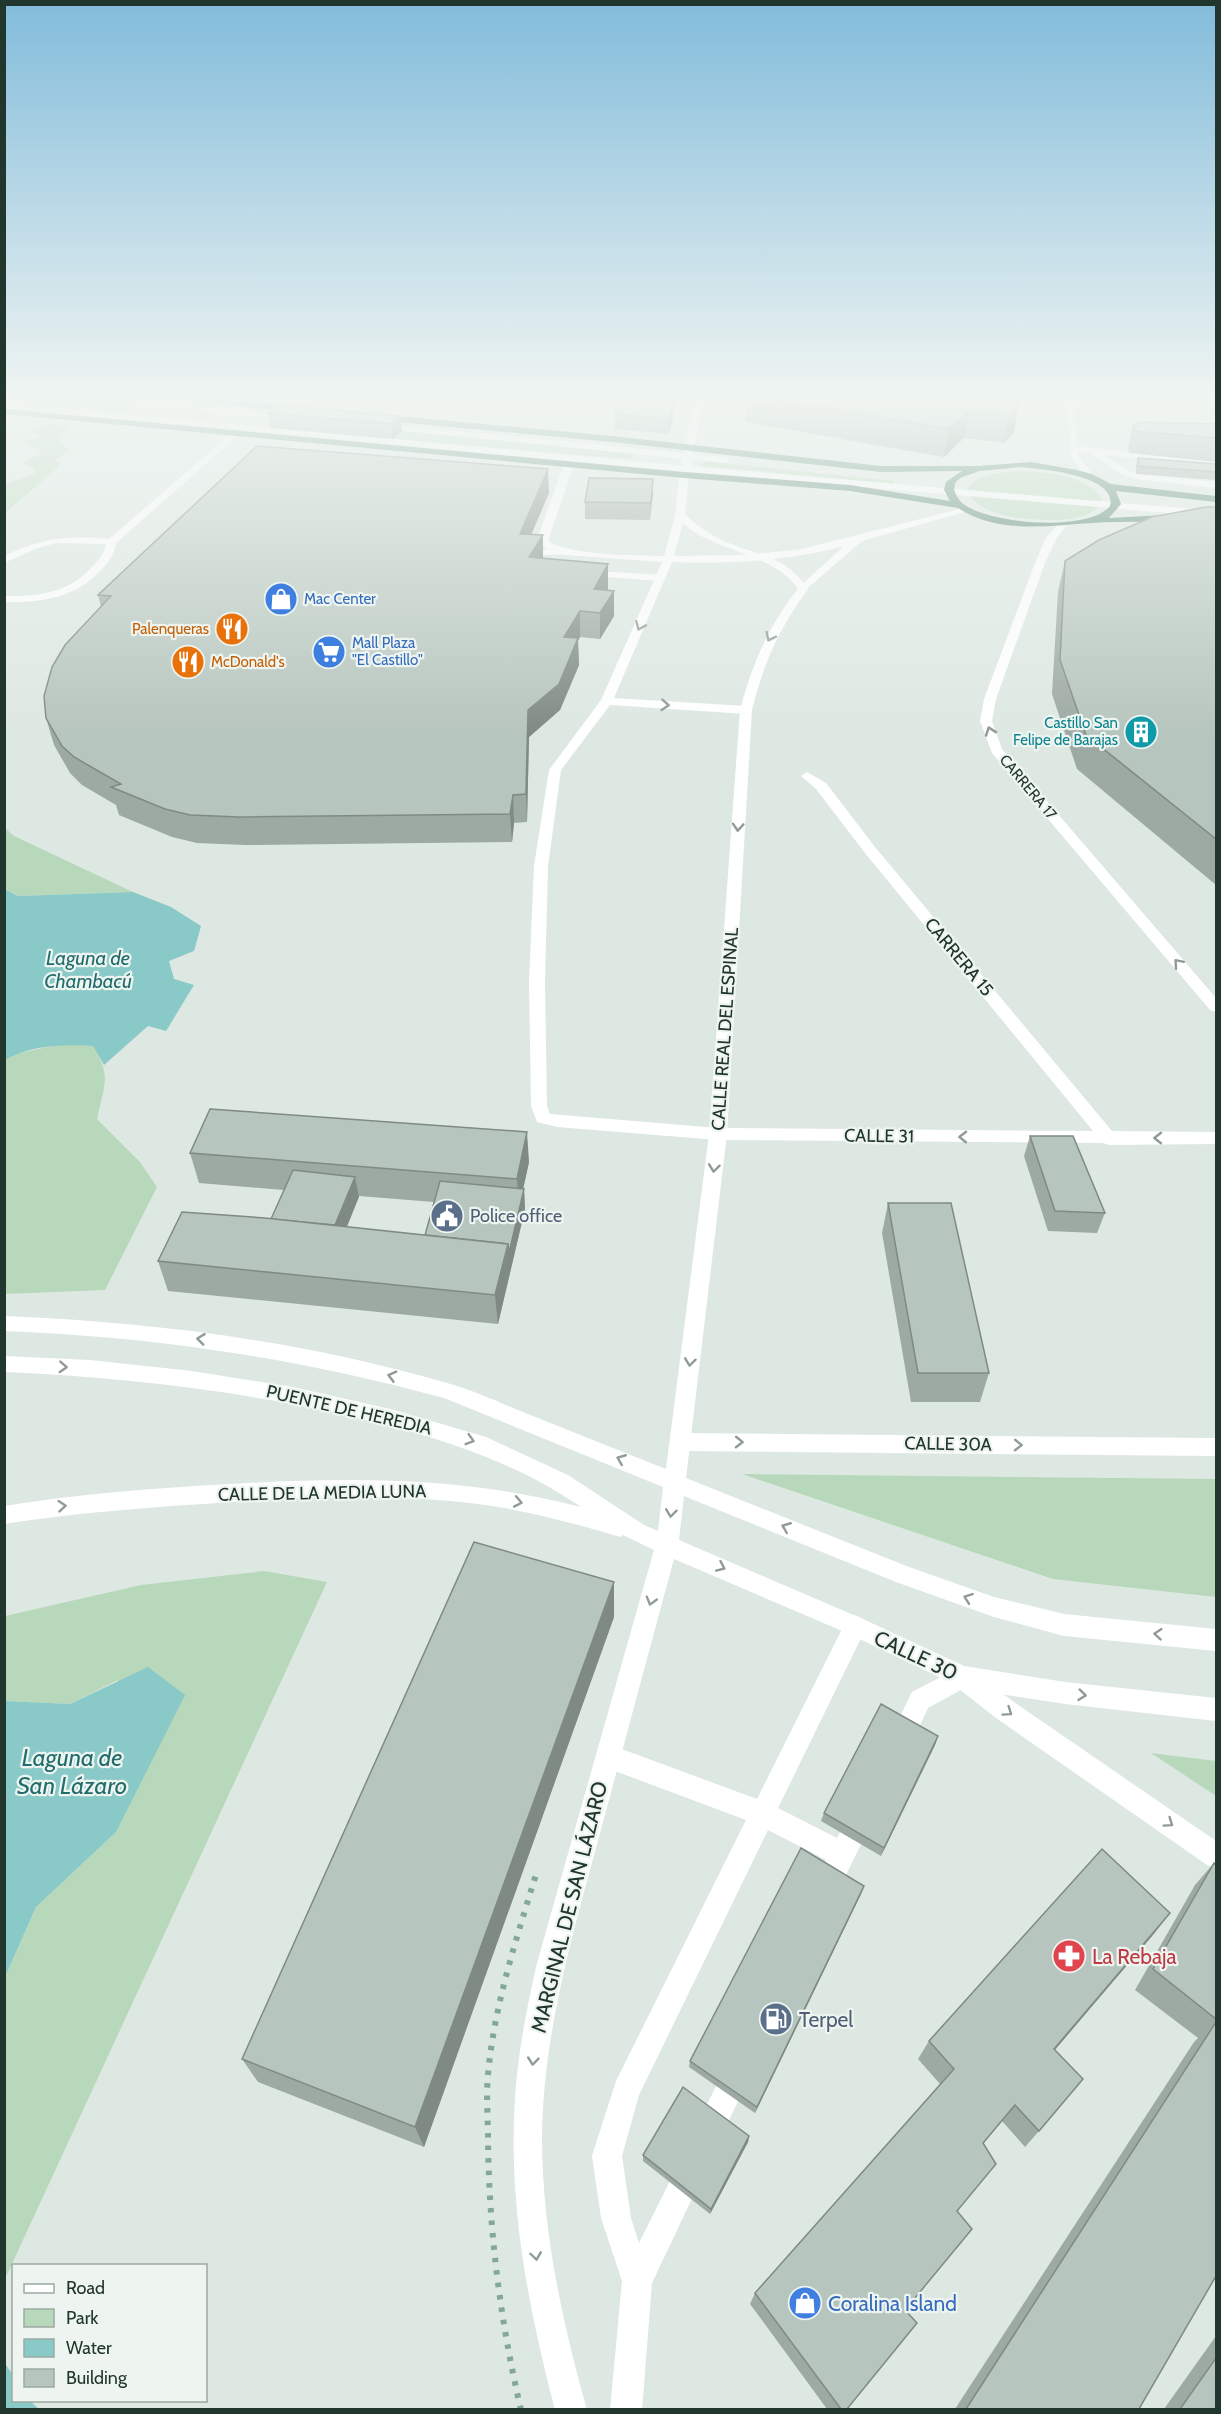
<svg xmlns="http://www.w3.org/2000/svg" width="1221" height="2414" font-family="Cabin,sans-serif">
<rect width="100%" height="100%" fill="#dee8e2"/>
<!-- green -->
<g fill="#b8d8bb">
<path d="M5,398H38L131,407L122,413L5,401Z"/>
<path d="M47,424L71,427L61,432L59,436L61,442L69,450L55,461L60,463L55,470L5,513V485L34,474L35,469L22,463L23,462L41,453V450L23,440L42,438L34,432Z"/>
<path d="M402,431L635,453L630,459L393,439Z"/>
<path d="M703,461L894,481V484L702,466Z"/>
<path d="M1023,471C1050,473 1084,474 1101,498L1100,506C1093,512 1085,516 1076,518C1050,523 972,521 968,488C981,472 1003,472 1023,471Z"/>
<path d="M4,827L14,836L133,892L17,896L5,888Z"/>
<path d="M61,1044L93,1046C112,1077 104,1085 97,1119L140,1162L157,1187L105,1290L5,1294L4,1060L15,1054Z"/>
<path d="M742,1474L1216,1479V1597L1053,1579Z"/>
<path d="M264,1571L327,1582L5,2279V1977L36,1907L116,1832L118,1680L70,1704L5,1701V1616L141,1585Z"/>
<path d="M1151,1753L1216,1761V1796Z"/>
</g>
<!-- water -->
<g fill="#89c9c8">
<path d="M4,888L17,896L133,892L171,907L201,926L194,951L169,961L174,979L194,985L166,1031L148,1026L104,1065L93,1046C63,1044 31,1045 5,1060Z"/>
<path d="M148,1667L185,1695L116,1832L36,1907L5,1977V1701L70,1704Z"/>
<path d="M4,2362L13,2375L14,2400L30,2401L39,2409H5Z"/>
</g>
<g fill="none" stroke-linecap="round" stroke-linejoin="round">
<!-- path -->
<path stroke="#81a995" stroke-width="6" stroke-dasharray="4.5 8" stroke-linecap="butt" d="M521,2410C500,2320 489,2231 488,2139C488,2118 486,2096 488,2075C494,2005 517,1937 537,1871"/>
<!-- service -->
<g fill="#fff" fill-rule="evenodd">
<path d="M70,398H105L292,415L296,418L292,421Z"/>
<path d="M4,403L686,466L1216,511V517L686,472L4,408Z"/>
<path d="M377,423L725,457L730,460L725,463L374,428V424Z"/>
<path d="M234,431L241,433L116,543C115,554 108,563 100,571C75,598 40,603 4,602V596C37,597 68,593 91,568C98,561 104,554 106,544L56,543L35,549L4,563V556C39,538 71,535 109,539Z"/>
<path d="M1073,446L1216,460V466L1104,455L1127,470L1139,474L1216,482V488L1135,479L1121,474L1090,453L1070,451L1069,449Z"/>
<path d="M566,549L571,552L570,554L520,556L515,553L520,550Z"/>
<path d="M584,570L661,575L666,578L661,581L580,575L579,573Z"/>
<path d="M855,1615L863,1619L867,1626L778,1808L837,1838L852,1809L861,1805L870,1809L874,1818L834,1899L825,1903L816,1899L812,1890L826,1860L768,1830L639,2095L622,2156L631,2218L639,2243L681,2159L691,2154L701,2159L706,2169L652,2283L642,2410H610L622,2281L601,2218L592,2156L616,2081L746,1820L599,1765L596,1756L599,1747L608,1744L757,1799L847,1619Z"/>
<path d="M962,1666L970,1669L974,1677L970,1685L928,1708L908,1751L899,1755L890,1751L887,1743L912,1692Z"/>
<path d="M738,2058L748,2062L752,2072L718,2143L708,2148L698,2143L693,2133L728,2062Z"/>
</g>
<!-- minor -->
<g fill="#fff" fill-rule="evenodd">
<path d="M569,461L574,464L548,541C573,556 633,555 664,556L675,516L680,513L685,516L674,556L745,555L802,549L967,507L972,510L862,541L803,592L798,589L799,587L844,546C788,561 729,564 672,562L614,698L746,706L752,710L746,714L610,705L561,770L548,866L545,982L547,1106L550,1114L718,1128L1093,1131L865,853L816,789L801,776L807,772L826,783L875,847L1112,1131L1216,1132V1144L1109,1145L1103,1143L718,1140L557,1127L537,1122L531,1106L529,982L534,866L549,770L601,700L662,562L565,555L552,552L539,544L538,537L564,464Z"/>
<path d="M680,1433L1216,1438V1456L680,1451L673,1448L670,1442L673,1436Z"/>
<path d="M962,1666L970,1669L1014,1702L1216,1841V1869L1207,1865L996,1718L954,1685L950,1677L954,1669Z"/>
</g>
<!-- secondary -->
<g fill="#fff" fill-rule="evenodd">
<path d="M695,398H703L689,475L685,515C696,524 707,533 720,539C755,556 785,554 808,589C779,629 764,662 752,710L727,1134L686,1478L909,1567L994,1597L1064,1614L1216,1629V1651L1064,1636L994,1617L896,1582L684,1496L679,1540L863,1619L964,1666L1065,1682L1216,1698V1721L1065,1704L962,1688L847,1633L674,1559C648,1654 623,1749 597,1844C571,1940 543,2036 542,2137C542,2230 562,2321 587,2410H555C528,2307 508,2204 515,2098C518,2052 527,2007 537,1963L654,1550L623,1535L620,1537C573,1523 526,1510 478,1504C396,1494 314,1497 232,1502C155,1507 80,1512 4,1524V1506C79,1494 155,1488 230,1484C353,1477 461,1476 581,1507C509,1458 431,1435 346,1415C234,1390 120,1377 4,1372V1356L90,1360L192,1371L293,1387L394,1410L486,1437L568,1475L644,1525L658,1531L663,1487L444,1398C296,1358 157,1337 4,1331V1316C154,1322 302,1341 447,1383C473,1390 498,1402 523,1412C570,1431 618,1450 666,1469L709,1134L740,710C752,665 768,626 798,589C771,549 711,555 675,516L679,475Z"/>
<path d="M1066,398H1074L1077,449L1079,457L1095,477L1093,479H1087L1071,457Z"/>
<path d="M1058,524L1066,526L1056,539L1045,563L996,699L992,721L1002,749L1216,998V1012L1210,1010L992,753L980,721L984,699L1035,563L1046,538Z"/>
</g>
<!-- trunk -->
<g fill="#4a7d68" fill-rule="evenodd">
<path d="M170,398H203L298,407L302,410L298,413Z"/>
<path d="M4,409L684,472L850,485L950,501L944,490L946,482L962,471L881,472L613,442L376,420L372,417L376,414L613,436L881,466H979L1031,462L1077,470L1092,474L1111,484L1216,496V502L1116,491L1121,504L1109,518L1166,515L1216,517V523C1175,522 1133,521 1092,523C1047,526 998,534 958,508L850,491L684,478L4,414ZM1021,467C1041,469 1118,475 1110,506C1088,533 985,524 961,502C958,499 956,494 954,490L955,483L960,478L979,471Z"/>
</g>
</g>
<!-- wall -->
<g fill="#9da9a3" fill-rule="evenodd">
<path d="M584,398H682H678L675,407H674L673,419L669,434L615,429V414L617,405L584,404Z"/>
<path d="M746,398H977L1019,404L1014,432L1004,443L964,438L944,457L745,422Z"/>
<path d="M268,413L400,416L402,431L393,439L270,428Z"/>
<path d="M1216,424V462L1129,453L1128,448L1133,425Z"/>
<path d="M1138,458L1216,464V480L1136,474V466Z"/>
<path d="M653,479L650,520L585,519V502Z"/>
<path d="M549,493L531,535L543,558L608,564L607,590L614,591V616L600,639L580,637L578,641L579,665L560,710L529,737L527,822L514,823L512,842L245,845L197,843L172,837L119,815L116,805L82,785L70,773L54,745L46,718L101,607L98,595Z"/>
<path d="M1216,507V885L1077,769L1052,694L1058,592L1065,561Z"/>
<path d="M1030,1136L1105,1213L1097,1233L1048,1231L1024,1156Z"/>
<path d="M190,1153L529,1162L523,1189H524L525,1209L498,1324L168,1291L158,1261L271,1219L284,1190L199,1183ZM359,1196L434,1202L425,1235L347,1227Z"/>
<path d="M888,1203L989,1373L980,1402H911L882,1233Z"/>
<path d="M614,1617L424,2147L258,2082L242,2059Z"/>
<path d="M938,1736L935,1745L881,1856L821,1821L824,1813Z"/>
<path d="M1214,1863L1216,1865V2276L1139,2409H955L1194,2042L1198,2038L1135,1990L1195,1885Z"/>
<path d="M864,1886L861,1894L755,2113L689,2067L690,2061Z"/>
<path d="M1170,1913L1055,2050L1039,2131L1025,2147L1002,2121L983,2144L957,2211L905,2310L847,2409H827L750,2304L755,2293L940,2084L918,2059L929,2041Z"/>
<path d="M749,2136L748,2142L710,2214L643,2161V2155Z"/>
<path d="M1216,2336V2409H1164Z"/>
</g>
<!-- shaded-wall -->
<g fill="#7f8a84">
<path d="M674,404L673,419L669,434V419Z"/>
<path d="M1019,404L1014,432L1004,443L1009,415Z"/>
<path d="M969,410L964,438L944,457L949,429Z"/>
<path d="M400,416L402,431L393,439L392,424Z"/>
<path d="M548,469L549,493L521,558L520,534Z"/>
<path d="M653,479V495L650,520L651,503Z"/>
<path d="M543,535V560L529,557Z"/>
<path d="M608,564V589L595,613L594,589Z"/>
<path d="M614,591V616L600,639V613Z"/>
<path d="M580,611V637L578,641L579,665L560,710L529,737L527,822L526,794L528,710L564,637Z"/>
<path d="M513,795L514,823L512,842L510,814Z"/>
<path d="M527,1132L529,1162L519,1208L517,1179Z"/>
<path d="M355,1177L359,1197L335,1255L331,1235Z"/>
<path d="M524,1189L525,1209L498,1324L495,1295Z"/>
<path d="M614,1582V1617L424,2147L415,2127Z"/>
<path d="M938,1736L935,1745L881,1856L884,1848Z"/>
<path d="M864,1886L861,1894L755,2113L757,2107Z"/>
<path d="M1170,1913L1153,1935L1040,2067L1054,2049Z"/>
<path d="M749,2136L748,2142L710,2214L711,2209Z"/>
</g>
<!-- building -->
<g fill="#b6c5bd" stroke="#7f8a84" stroke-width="1.5">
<path d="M621,398L673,401L671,404L620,402Z"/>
<path d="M768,398H977L1019,404L1009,415L969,410L949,429Z"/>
<path d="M618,402L674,404L669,419L615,414Z"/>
<path d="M278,405L400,416L392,424L268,413Z"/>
<path d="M1139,422L1216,424V438L1134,431L1133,425H1137Z"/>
<path d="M257,446L548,469L520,534L543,535L529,557L608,564L594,589L614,591L600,613L580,611L564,637L578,638L559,684L528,710L526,794L513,795L510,814L239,817L190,815L165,809L111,787L121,784L74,757L62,746L46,718L44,696L52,667L65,645L111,596L98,595Z"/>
<path d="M1138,458L1216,464V472L1138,466Z"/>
<path d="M589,478L653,479L651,503L585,502Z"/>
<path d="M1206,507H1216V839L1086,735L1060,660L1065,561L1099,540L1152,517Z"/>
<path d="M210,1109L527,1132L517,1179L190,1153Z"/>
<path d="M1030,1136H1073L1105,1213L1055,1211Z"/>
<path d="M293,1170L355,1177L335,1225L271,1219Z"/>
<path d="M440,1181L524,1189L509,1253L508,1244L425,1235Z"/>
<path d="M888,1203H951L989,1373H918Z"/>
<path d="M182,1212L265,1218L508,1244L495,1295L158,1261Z"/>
<path d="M474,1542L614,1582L415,2127L242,2059Z"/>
<path d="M881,1704L938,1736L884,1848L824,1813Z"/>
<path d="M801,1848L864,1886L757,2107L690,2061Z"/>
<path d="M1102,1849L1170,1913L1054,2049L1083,2079L1039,2131L1015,2105L983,2143L996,2164L957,2211L972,2229L905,2310L917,2323L847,2409H841L755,2293L954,2069L929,2041Z"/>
<path d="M1214,1863L1216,1865V2019L1153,1969Z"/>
<path d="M1216,2022V2276L1139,2409H966Z"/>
<path d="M683,2087L749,2136L711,2209L643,2155Z"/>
<path d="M1216,2358V2409H1180Z"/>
</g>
<!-- one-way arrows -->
<defs><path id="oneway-chevron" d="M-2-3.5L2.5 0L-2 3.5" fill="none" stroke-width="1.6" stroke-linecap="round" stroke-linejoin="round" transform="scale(1.5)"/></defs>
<g stroke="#909a96">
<use href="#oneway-chevron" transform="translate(640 626) rotate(113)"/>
<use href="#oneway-chevron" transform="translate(770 637) rotate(117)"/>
<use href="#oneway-chevron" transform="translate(665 705) rotate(4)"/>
<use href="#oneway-chevron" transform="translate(990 731) rotate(-109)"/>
<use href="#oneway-chevron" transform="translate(738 827) rotate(94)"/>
<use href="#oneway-chevron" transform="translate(1178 963) rotate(-131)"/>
<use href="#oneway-chevron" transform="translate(963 1137) rotate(-179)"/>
<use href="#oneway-chevron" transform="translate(1158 1138) rotate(180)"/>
<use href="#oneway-chevron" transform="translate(714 1168) rotate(97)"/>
<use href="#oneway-chevron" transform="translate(201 1339) rotate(-173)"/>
<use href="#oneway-chevron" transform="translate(690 1362) rotate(97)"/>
<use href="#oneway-chevron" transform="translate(63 1367) rotate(3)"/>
<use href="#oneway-chevron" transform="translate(392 1376) rotate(-165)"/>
<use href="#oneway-chevron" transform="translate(470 1440) rotate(17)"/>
<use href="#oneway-chevron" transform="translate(739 1442) rotate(1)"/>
<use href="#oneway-chevron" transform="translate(1018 1445) rotate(1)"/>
<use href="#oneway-chevron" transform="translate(621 1459) rotate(-158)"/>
<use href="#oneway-chevron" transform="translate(518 1502) rotate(11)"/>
<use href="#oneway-chevron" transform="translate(62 1506) rotate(-5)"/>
<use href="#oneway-chevron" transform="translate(671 1513) rotate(97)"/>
<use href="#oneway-chevron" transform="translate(786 1527) rotate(-158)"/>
<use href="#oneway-chevron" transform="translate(721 1567) rotate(24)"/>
<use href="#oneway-chevron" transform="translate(968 1598) rotate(-160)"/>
<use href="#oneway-chevron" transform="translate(651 1601) rotate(106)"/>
<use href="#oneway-chevron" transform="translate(1158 1634) rotate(-175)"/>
<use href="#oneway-chevron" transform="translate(1082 1695) rotate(6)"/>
<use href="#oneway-chevron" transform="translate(1008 1712) rotate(35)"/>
<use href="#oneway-chevron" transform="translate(1169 1823) rotate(35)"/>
<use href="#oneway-chevron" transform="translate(533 2061) rotate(96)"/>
<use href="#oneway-chevron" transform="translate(536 2256) rotate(82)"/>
</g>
<!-- sky -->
<linearGradient id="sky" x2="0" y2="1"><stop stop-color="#82bcdb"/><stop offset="0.54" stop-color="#f0f5f2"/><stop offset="1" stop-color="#f0f5f2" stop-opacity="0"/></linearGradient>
<rect width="1221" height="736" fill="url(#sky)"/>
<!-- icons -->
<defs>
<g id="shop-disc" transform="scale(1.725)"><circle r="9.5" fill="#3f7fe0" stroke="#eef5f0"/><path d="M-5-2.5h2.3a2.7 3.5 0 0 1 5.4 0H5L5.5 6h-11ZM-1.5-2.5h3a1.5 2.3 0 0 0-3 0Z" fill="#fff"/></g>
<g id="restaurant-disc" transform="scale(1.725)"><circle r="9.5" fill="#e8710a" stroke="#eef5f0"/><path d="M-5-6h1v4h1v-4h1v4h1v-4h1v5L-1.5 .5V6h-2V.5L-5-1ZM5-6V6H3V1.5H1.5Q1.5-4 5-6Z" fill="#fff"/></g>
<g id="supermarket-disc" transform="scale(1.725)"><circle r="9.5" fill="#3f7fe0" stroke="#eef5f0"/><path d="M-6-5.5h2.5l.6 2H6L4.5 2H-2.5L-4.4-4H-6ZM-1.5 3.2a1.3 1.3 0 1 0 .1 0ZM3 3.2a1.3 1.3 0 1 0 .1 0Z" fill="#fff"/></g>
<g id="building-disc" transform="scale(1.725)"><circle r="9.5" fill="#0f9aa8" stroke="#eef5f0"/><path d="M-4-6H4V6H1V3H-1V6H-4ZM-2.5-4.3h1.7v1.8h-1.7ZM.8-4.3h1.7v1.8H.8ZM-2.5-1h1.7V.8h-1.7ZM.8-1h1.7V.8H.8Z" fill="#fff"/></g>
<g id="civic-disc" transform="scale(1.725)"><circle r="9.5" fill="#5c6f8a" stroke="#eef5f0"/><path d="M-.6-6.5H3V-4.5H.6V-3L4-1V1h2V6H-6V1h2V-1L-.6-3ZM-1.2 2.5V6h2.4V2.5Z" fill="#fff"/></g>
<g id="pharmacy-disc" transform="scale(1.725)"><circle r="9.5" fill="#e0444e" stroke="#eef5f0"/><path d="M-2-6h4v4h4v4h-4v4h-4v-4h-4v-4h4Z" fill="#fff"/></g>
<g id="fuel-disc" transform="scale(1.725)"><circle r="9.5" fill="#5c6f8a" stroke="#eef5f0"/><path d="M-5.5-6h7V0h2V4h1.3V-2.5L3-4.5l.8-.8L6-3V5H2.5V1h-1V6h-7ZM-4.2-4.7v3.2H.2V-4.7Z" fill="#fff"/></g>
</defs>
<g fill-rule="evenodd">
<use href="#shop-disc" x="281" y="599"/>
<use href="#restaurant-disc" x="232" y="629"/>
<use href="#supermarket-disc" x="329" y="652"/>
<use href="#restaurant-disc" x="188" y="662"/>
<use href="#building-disc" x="1141" y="732"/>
<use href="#civic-disc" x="447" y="1216"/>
<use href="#pharmacy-disc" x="1069" y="1956"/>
<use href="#fuel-disc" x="776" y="2019"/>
<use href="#shop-disc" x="805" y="2303"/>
</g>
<g text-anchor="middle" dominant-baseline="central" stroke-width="4.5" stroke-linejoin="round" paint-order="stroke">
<!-- far-shop labels -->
<g font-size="15" fill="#366cbe" stroke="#eef5f0" text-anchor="start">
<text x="304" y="599">Mac Center</text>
<text x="352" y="643">Mall Plaza<tspan x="352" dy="17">"El Castillo"</tspan></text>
</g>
<!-- far-food labels -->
<g font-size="15" fill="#c56008" stroke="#eef5f0" text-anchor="end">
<text x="209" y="629">Palenqueras</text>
<text x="211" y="662" text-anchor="start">McDonald's</text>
</g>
<!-- far-culture labels -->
<g font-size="15" fill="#0d838f" stroke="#eef5f0" text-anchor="end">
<text x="1118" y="723">Castillo San<tspan x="1118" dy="17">Felipe de Barajas</tspan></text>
</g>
<!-- far-street labels -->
<g font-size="15" fill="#21362d" stroke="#eef5f0">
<text transform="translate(1028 787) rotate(50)">CARRERA 17</text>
</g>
<!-- street labels -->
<g font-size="18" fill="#21362d" stroke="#eef5f0">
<text transform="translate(959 957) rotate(50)">CARRERA 15</text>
<text transform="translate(725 1029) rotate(-86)">CALLE REAL DEL ESPINAL</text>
<text transform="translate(879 1136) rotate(1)">CALLE 31</text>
<text transform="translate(349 1410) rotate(13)">PUENTE DE HEREDIA</text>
<text transform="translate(948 1444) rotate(1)">CALLE 30A</text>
<text transform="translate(322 1493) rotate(-1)">CALLE DE LA MEDIA LUNA</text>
</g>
<!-- service labels -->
<g font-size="18" fill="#4e5e75" stroke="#eef5f0" text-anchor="start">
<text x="470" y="1216">Police office</text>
</g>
<!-- water labels -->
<g font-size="20" font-style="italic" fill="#216c6c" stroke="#eef5f0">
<text x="88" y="958">Laguna de<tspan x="88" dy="23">Chambacú</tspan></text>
</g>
<!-- near-street labels -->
<g font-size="21" fill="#21362d" stroke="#eef5f0">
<text transform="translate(916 1655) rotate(25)">CALLE 30</text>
<text transform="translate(569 1907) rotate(-76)">MARGINAL DE SAN LÁZARO</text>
</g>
<!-- near-health labels -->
<g font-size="21" fill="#be3a42" stroke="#eef5f0" text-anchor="start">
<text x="1092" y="1956">La Rebaja</text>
</g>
<!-- near-service labels -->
<g font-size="21" fill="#4e5e75" stroke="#eef5f0" text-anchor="start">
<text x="799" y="2019">Terpel</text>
</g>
<!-- near-shop labels -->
<g font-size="21" fill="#366cbe" stroke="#eef5f0" text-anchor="start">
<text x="828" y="2303">Coralina Island</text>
</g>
<!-- near-water labels -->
<g font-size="24" font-style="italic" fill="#216c6c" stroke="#eef5f0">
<text x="72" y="1757">Laguna de<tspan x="72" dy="28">San Lázaro</tspan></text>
</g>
</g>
<!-- border -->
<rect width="1221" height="2414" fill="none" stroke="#21362d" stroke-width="12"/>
<!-- legend -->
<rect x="12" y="2264" width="195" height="138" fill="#eef5f0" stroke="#9ca9a2" stroke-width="1.5"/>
<rect x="24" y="2284" width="30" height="9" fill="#ffffff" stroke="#9ca9a2" stroke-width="1.5"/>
<text x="66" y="2294" font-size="18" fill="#21362d">Road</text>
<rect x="24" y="2309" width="30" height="18" fill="#b8d8bb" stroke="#9ca9a2" stroke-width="1.5"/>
<text x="66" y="2324" font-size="18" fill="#21362d">Park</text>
<rect x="24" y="2339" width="30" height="18" fill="#89c9c8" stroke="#9ca9a2" stroke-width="1.5"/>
<text x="66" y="2354" font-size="18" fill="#21362d">Water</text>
<rect x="24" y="2369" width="30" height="18" fill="#b6c5bd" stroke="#9ca9a2" stroke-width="1.5"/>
<text x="66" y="2384" font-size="18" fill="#21362d">Building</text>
</svg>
